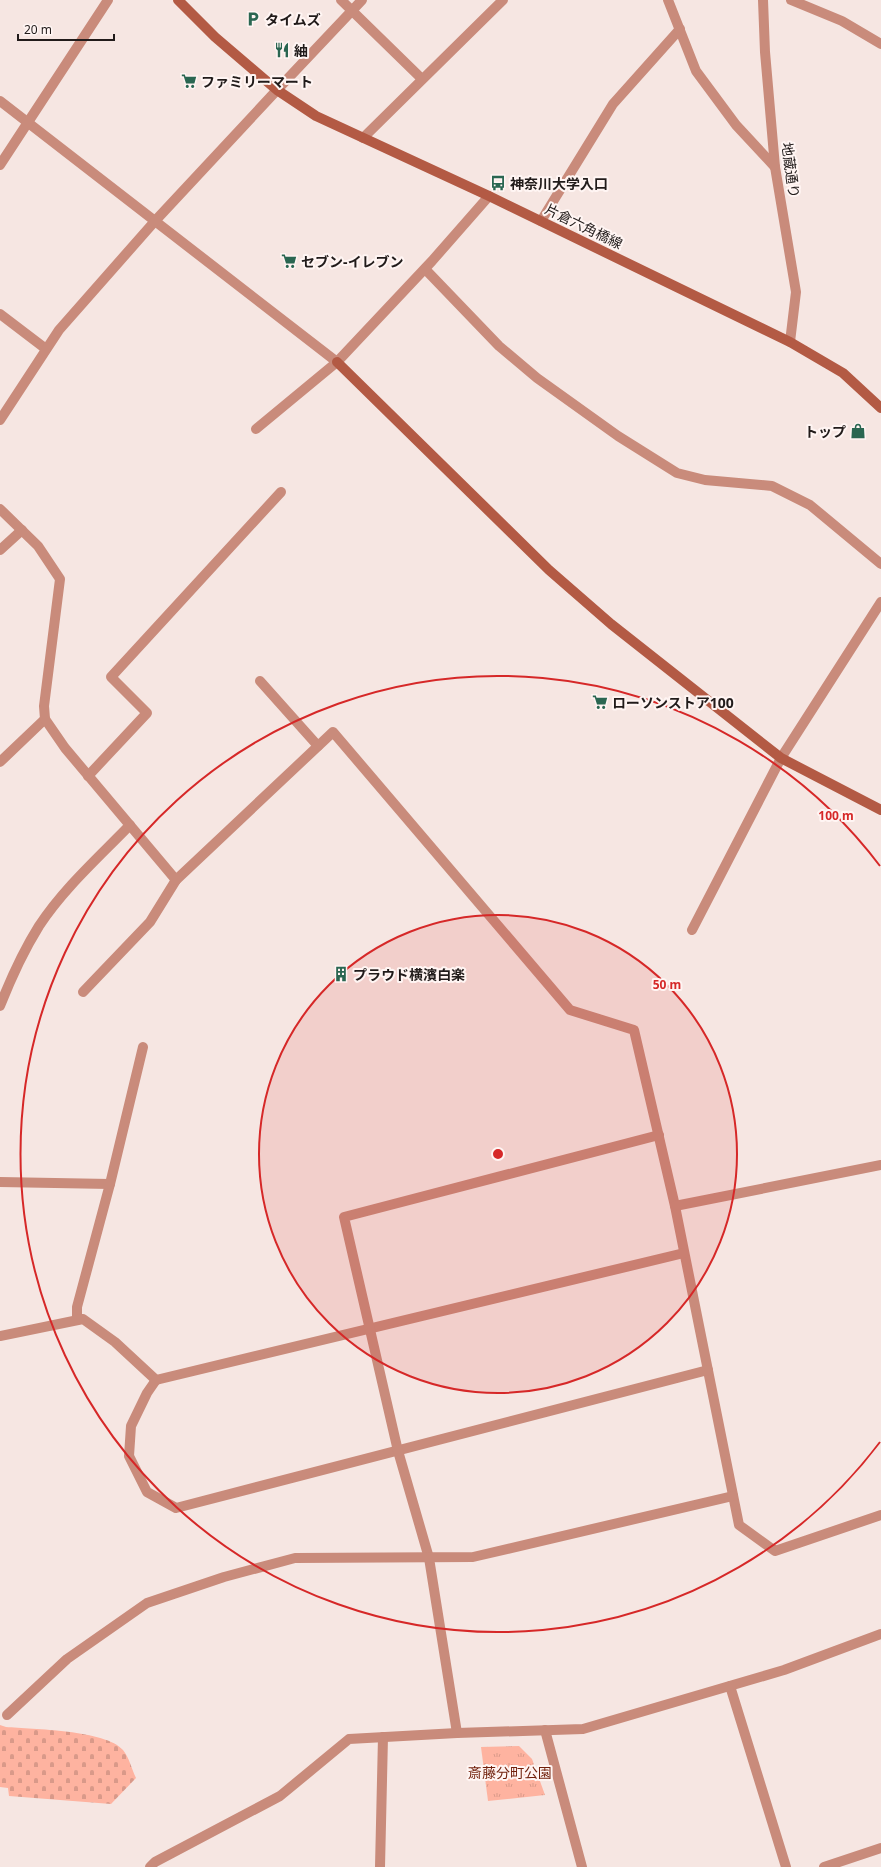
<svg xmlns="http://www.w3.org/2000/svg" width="881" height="1867" font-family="'Noto Sans','Noto Sans JP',sans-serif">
<defs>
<pattern id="cemetery-stones" width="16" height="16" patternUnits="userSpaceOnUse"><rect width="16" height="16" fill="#feb3a0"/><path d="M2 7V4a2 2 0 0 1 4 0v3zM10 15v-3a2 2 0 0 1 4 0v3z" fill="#d99989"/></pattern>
<pattern id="park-tufts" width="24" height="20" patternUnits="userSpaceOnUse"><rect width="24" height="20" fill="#feb3a0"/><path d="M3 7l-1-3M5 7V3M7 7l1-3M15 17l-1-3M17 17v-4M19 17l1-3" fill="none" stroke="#d99989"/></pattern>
</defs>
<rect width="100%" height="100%" fill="#f6e6e2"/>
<!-- cemetery -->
<path fill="url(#cemetery-stones)" d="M0,1725L6,1727C32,1729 106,1730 123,1750C129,1757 132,1770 136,1778L111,1804L9,1796L8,1788L0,1787Z"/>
<!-- park -->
<path fill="url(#park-tufts)" d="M519,1746L532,1759L545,1795L488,1801L481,1747Z"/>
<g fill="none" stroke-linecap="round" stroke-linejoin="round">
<!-- lane -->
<g stroke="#c98b7b" stroke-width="10">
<path d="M341,0L422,79"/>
<path d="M277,90L362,0"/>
<path d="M363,138L503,0"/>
<path d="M541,221L613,104L680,29"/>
<path d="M0,550L22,530"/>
<path d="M260,681L318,746"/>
<path d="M0,762L45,719"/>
<path d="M88,776L147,713L111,677L281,492"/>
<path d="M83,992L150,922L176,880"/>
<path d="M77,1320V1307L110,1184L143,1047"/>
<path d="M429,1558L457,1733"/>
</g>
<!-- street -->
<g stroke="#c98b7b" stroke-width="10">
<path d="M668,0L696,71L736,125L775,167"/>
<path d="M763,0L765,52L775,167L796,292L790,342"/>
<path d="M791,0L842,21L881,44"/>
<path d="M0,101L337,362"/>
<path d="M0,165L108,0"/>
<path d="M425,269L499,346L537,378L618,436L677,473L705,480L772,486L810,505L881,564"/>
<path d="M0,314L46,349"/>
<path d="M0,420L59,330L155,221L277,90"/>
<path d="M256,429L337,362L432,261L489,196"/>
<path d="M0,509L38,546L60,579L44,706L45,719L65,748L176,880L333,732L570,1010L634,1030L675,1206L739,1525L775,1551L881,1515"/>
<path d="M692,930L781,758L881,602"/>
<path d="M0,1006C11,978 24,950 39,926C64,888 99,857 130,825"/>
<path d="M0,1182L110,1184"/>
<path d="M675,1206L881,1165"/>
<path d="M0,1336L83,1319L115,1342L156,1380L684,1253"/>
<path d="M156,1380L147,1393L131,1426L129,1456L147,1492L176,1508L708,1370"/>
<path d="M429,1558L398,1451L344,1217L659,1135"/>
<path d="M730,1686L786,1867"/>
<path d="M7,1715L67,1659L147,1603L224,1577L295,1558L473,1557L733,1496"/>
<path d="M545,1730L582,1867"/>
<path d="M150,1867L155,1862L280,1796L349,1739L457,1733L583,1729L784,1670L881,1634"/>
<path d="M380,1867L383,1737"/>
<path d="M824,1867L881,1848"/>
</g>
<!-- secondary -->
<g stroke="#b35a44" stroke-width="10">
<path d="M178,0L215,37L277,90L316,116L489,196L790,342L843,373L881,408"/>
<path d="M337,362L549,570L611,624L781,758L881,810"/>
</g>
</g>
<!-- distance rings -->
<circle cx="498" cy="1154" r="239" fill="#d62828" fill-opacity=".12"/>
<g fill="none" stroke="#d62828" stroke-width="2">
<circle cx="498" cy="1154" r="239"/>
<path d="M880 1442A478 478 0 1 1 880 866"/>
</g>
<!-- icons -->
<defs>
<g id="parking-bare" transform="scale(1.2)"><path d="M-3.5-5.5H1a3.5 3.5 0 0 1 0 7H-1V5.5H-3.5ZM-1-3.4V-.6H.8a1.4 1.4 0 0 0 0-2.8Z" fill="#2a6651" stroke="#fff5f3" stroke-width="2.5" paint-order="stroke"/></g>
<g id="restaurant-bare" transform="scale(1.2)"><path d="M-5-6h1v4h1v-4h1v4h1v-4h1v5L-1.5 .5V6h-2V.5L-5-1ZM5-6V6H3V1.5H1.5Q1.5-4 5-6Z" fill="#2a6651" stroke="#fff5f3" stroke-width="2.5" paint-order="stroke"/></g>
<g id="supermarket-bare" transform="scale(1.2)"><path d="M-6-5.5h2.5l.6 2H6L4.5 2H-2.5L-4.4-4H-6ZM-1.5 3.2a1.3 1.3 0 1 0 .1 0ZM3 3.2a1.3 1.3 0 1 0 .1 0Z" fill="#2a6651" stroke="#fff5f3" stroke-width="2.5" paint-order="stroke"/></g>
<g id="bus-bare" transform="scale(1.2)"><path d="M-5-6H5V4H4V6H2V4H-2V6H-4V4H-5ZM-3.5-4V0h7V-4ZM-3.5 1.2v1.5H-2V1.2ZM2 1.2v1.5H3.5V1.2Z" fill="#2a6651" stroke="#fff5f3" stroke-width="2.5" paint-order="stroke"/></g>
<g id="shop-bare" transform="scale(1.2)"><path d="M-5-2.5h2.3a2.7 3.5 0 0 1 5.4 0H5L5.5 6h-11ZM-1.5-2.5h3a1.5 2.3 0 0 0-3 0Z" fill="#2a6651" stroke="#fff5f3" stroke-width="2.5" paint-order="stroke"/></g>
<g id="building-bare" transform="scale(1.2)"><path d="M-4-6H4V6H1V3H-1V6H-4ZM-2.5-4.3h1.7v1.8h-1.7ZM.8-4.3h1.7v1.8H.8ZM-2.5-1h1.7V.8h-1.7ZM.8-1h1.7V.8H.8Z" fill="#2a6651" stroke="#fff5f3" stroke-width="2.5" paint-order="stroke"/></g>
</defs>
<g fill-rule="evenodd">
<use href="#parking-bare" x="253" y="19"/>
<use href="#restaurant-bare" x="282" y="50"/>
<use href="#supermarket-bare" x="189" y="81"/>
<use href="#bus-bare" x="498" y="183"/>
<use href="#supermarket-bare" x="289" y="261"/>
<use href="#shop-bare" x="858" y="431"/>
<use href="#supermarket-bare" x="600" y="702"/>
<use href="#building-bare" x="341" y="974"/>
</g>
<g text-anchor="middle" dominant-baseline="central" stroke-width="4" stroke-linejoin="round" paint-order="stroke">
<!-- poi labels -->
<g font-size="14" font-weight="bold" fill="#211b1a" stroke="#fff5f3" text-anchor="start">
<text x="265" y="19">タイムズ</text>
<text x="294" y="50">紬</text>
<text x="201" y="81">ファミリーマート</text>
<text x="510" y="183">神奈川大学入口</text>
<text x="301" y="261">セブン-イレブン</text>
<text x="846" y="431" text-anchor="end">トップ</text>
<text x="612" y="702">ローソンストア100</text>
<text x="353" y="974">プラウド横濱白楽</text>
</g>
<!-- street labels -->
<g font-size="14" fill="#211b1a" stroke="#fff5f3">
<text transform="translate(791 170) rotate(82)">地蔵通り</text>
<text transform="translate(584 226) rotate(26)">片倉六角橋線</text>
</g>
<!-- park labels -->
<g font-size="14" fill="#701f0a" stroke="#fff5f3">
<text x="510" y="1772">斎藤分町公園</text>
</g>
</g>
<circle cx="498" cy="1154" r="6" fill="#d62828" stroke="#fff5f3" stroke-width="2"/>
<g font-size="12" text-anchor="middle" font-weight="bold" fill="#d62828" stroke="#fff5f3" stroke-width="4" stroke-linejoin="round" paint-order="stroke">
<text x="836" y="820">100 m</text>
<text x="667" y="989">50 m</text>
</g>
<!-- scale -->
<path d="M18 34v6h96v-6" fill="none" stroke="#211b1a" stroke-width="2"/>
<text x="24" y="34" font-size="12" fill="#211b1a" stroke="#fff5f3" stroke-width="3" paint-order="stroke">20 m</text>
</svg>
